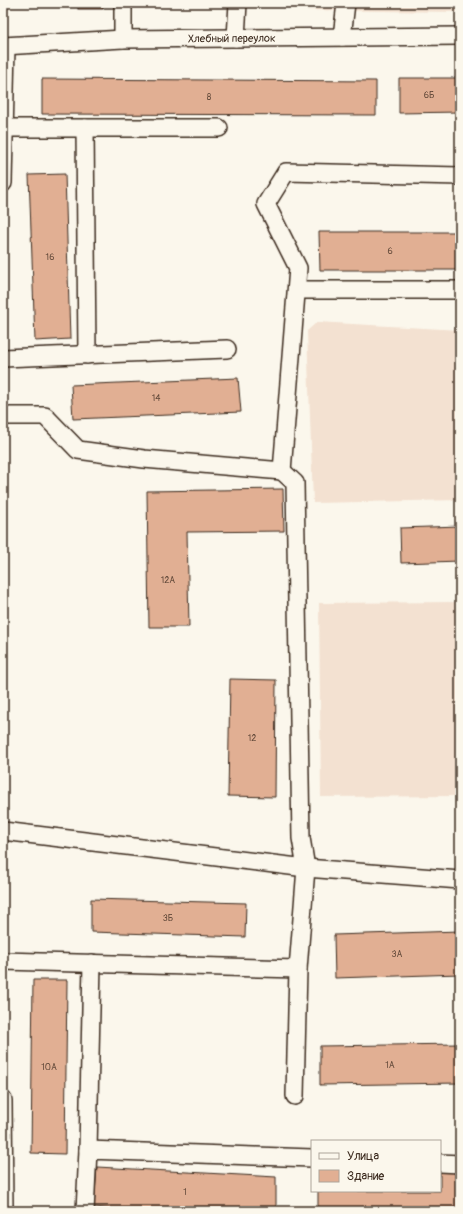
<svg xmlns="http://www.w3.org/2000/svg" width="463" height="1214" font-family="Pangolin,sans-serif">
<rect width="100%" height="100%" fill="#fbf7ec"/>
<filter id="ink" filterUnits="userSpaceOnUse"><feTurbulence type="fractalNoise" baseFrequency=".025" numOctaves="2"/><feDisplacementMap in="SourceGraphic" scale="8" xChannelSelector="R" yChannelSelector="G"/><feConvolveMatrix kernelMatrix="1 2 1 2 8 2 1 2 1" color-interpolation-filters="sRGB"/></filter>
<g filter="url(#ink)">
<!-- built -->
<g fill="#f3e1d1">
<path d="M301,3H460V12L301,10Z"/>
<path d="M317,322L460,330V500L313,503L307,331Z"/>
<path d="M460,602V796L321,797L319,603Z"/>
</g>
<!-- building -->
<g fill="#e1af93" stroke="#3b2a1e">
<rect x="78" y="3" width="25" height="6"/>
<path d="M399,78H460V112L399,113Z"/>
<path d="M42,79L376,81V115L42,114Z"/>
<path d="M65,174L70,339L35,341L29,175Z"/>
<path d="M319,232H460V270H320Z"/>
<path d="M238,378L241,412L73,419L71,385Z"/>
<path d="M283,489L284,531L187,532L189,627H149L147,491Z"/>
<path d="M460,526V561L401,563L400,528Z"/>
<path d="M230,679L276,680L275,797L228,796Z"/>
<path d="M91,899L246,903L245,937L91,932Z"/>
<path d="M460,931V974L335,978L334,935Z"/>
<path d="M33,980H67L65,1154L31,1153Z"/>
<path d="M460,1044V1083L320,1085V1046Z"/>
<path d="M97,1167L276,1177V1211H144L94,1207Z"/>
<path d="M440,1172H460V1211L318,1209V1191H440Z"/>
</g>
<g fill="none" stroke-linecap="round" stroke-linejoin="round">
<!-- minor casing -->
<g stroke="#3b2a1e" stroke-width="20">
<g id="minor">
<path d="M342,37L346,3"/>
<path d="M236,38L238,3"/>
<path d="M123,39V3"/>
<path id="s1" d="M3,46L123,39L460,36"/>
<path d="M4,128H219"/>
<path d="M85,128L87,355"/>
<path d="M3,183L6,46"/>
<path d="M297,290H460"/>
<path d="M3,358L227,349"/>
<path d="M3,416H45L78,450L144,459L282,471L298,268L266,204L286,172L460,176"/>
<path d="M282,471L295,483L301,838L306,868L298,969L295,1096"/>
<path d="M3,831L306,868L460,880"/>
<path d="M3,961L298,969"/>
<path d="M3,1100L4,1211"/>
<path d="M88,1150L92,963"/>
<path d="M440,1163L460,1164"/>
<path d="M85,1211L88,1150L312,1158"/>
</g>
</g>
<!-- minor -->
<use href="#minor" stroke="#fbf7ec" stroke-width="17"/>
</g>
</g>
<g text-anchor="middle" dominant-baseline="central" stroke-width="3.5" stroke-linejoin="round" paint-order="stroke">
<!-- number labels -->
<g font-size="9" fill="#644b3b">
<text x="429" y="95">6Б</text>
<text x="209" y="97">8</text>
<text x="390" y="251">6</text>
<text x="50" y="257">16</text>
<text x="156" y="398">14</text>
<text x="168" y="580">12А</text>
<text x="252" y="738">12</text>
<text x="168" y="918">3Б</text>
<text x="397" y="954">3А</text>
<text x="390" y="1065">1А</text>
<text x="49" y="1067">10А</text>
<text x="185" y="1192">1</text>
</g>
<!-- street labels -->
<g font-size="11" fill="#3b2a1e" stroke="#fbf7ec">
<text stroke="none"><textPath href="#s1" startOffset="229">Хлебный переулок</textPath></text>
</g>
</g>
<!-- margin -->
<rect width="463" height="1214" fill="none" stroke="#fbf7ec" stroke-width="16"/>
<rect x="8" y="8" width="447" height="1198" fill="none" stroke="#3b2a1e" stroke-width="1.5" filter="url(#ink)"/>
<!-- legend -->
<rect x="311" y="1140" width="130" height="52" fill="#fbf7ec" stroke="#aea59a"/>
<rect x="319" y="1153" width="20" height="6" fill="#fbf7ec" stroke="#aea59a"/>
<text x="347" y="1160" font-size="12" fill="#3b2a1e">Улица</text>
<rect x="319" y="1170" width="20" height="12" fill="#e1af93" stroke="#aea59a"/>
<text x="347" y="1180" font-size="12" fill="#3b2a1e">Здание</text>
</svg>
